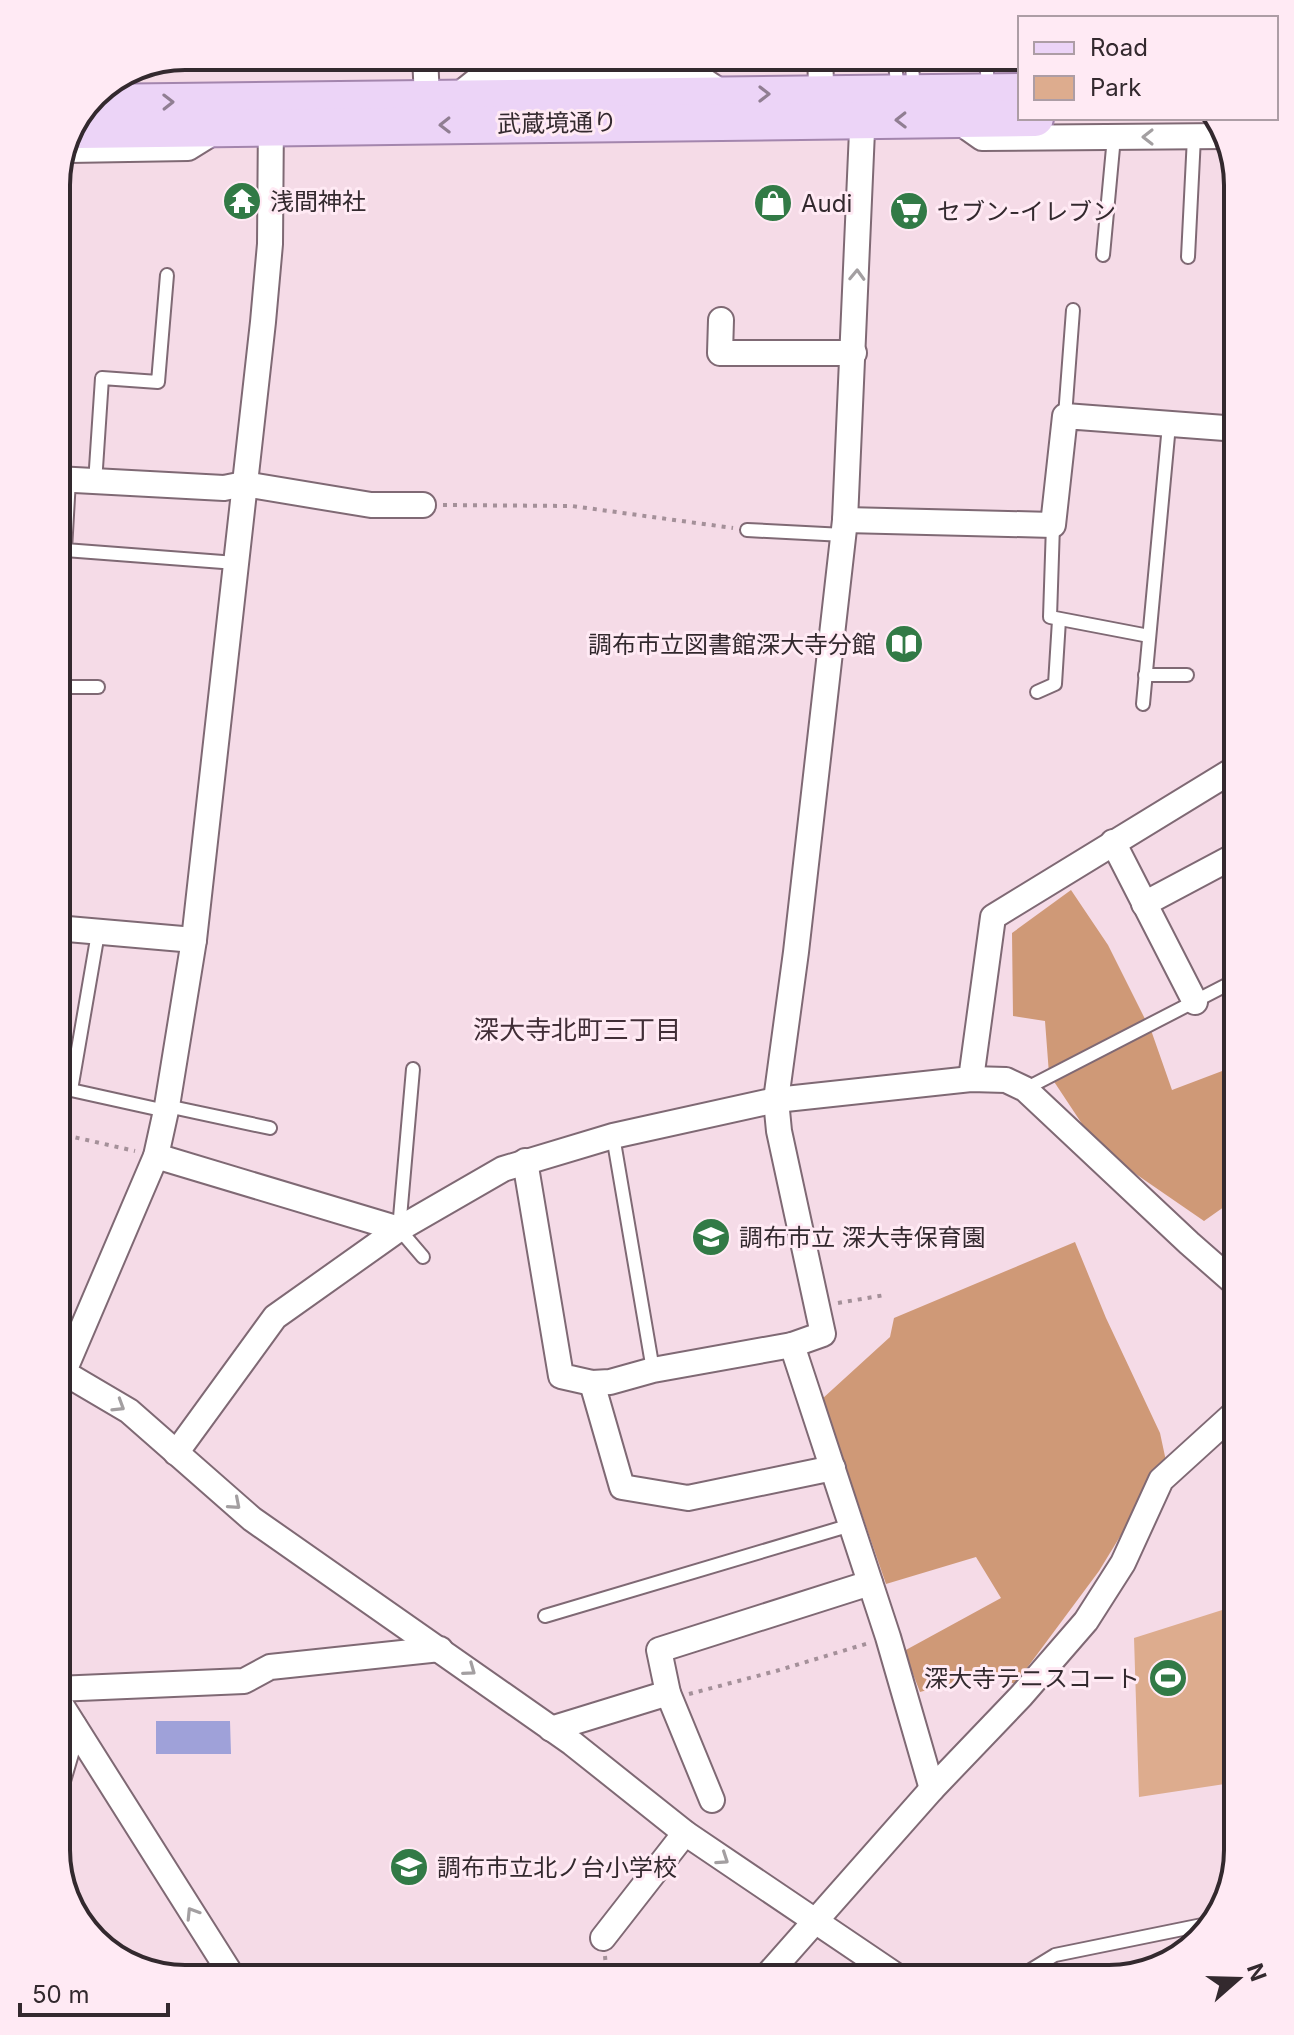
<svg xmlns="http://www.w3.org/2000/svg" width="1294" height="2035" font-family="Inter,'Noto Sans JP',sans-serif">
<rect width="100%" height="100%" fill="#f5dbe7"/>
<!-- green -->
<path fill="#ddac8e" d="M1238,1605V1782L1139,1797L1134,1638Z"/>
<!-- forest -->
<g fill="#cf9977">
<path d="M1071,890L1108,945L1152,1033L1172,1090L1238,1065V1197L1204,1221L1098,1148L1049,1074L1045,1021L1013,1016L1012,933Z"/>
<path d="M1075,1242L1106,1318L1160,1433L1166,1461L1099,1571L1015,1684L987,1673L920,1692L904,1651L1001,1598L976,1557L886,1584L822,1399L890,1337L894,1318Z"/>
</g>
<!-- water -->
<path fill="#9fa1d9" d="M156,1721H230L231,1754H156Z"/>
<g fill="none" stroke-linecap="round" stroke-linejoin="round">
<!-- service casing -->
<g stroke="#7f6974" stroke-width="16">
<g id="service">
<path d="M894,56L898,90"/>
<path d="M911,56L914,89"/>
<path d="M986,56L988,89"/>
<path d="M1103,255L1114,137"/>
<path d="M1188,257L1194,137"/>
<path d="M1065,416L1073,310"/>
<path d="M69,480L65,550L236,563"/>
<path d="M95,483L102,378L158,382L167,275"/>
<path d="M1053,525L1050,617L1149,636"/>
<path d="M747,530L844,535"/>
<path d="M1145,675H1187"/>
<path d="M56,687H98"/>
<path d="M1037,692L1055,684L1059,620"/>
<path d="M1143,704L1169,425"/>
<path d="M98,933L71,1090L166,1111"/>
<path d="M413,1069L399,1229L423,1257"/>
<path d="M1025,1089L1238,979"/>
<path d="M167,1106L270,1128"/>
<path d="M613,1136L653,1370"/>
<path d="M545,1616L851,1525"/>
<path d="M1016,1979L1055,1955L1212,1923"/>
</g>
</g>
<!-- minor casing -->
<g stroke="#7f6974" stroke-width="28">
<g id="minor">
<path d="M425,56L427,98"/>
<path d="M820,56L822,110"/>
<path d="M456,97L481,77L661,73L694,74L724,94"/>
<path d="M955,119L982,138L1226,136"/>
<path d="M69,150L188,148L217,130"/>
<path d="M721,320L720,353H854"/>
<path d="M56,479L224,488L244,484L371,505H423"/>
<path d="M845,520L1053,525L1065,416L1238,429"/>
<path d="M1113,842L1195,1002"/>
<path d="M1144,904L1238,854"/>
<path d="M56,928L194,940"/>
<path d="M971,1079L993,917L1238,767"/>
<path d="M156,1156L399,1229"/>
<path d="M525,1161L561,1376L592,1383L610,1382L653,1370L792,1345L823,1334L779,1131L776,1100L796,952L845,520L863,108"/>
<path d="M792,1345L888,1637L932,1789"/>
<path d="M56,1368L129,1411L252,1519L572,1743L685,1833L901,1979"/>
<path d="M592,1383L622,1487L688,1498L833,1468"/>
<path d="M56,1390L156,1156L167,1106L194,940L263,322L270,244L271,115"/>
<path d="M176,1453L275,1317L399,1229L503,1169L613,1136L776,1100L971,1079L1006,1080L1025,1089L1189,1243L1238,1286"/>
<path d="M56,1689L244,1681L270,1667L440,1649"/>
<path d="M56,1697L234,1979"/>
<path d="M551,1729L668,1693"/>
<path d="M56,1787L74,1726"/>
<path d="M712,1800L668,1693L659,1650L870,1583"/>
<path d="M603,1938L685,1833"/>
<path d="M764,1979L932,1789L1021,1696L1086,1621L1123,1563L1161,1480L1238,1410"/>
</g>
</g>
<!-- primary casing -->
<g stroke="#a385ad" stroke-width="40">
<g id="primary">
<path d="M90,103L1020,92"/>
<path d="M78,130L1035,118"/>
</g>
</g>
<!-- path -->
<g stroke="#a49099" stroke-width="4" stroke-dasharray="4 6" stroke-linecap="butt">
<path d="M720,66L743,65"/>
<path d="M443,505L572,506L733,528"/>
<path d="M56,1133L135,1151"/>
<path d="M838,1303L885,1295"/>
<path d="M689,1694L776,1671L869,1643"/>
<path d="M605,1956L607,1979"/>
</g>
<!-- service -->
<use href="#service" stroke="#fff" stroke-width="12"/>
<!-- minor -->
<use href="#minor" stroke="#fff" stroke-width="24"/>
<!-- primary -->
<use href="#primary" stroke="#ecd4f7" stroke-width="36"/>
</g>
<!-- one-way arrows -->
<defs><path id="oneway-chevron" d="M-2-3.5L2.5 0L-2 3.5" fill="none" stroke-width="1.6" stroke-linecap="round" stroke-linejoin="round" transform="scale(2)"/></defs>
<g stroke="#907e92">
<use href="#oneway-chevron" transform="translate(764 94)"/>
<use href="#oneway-chevron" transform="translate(168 102) rotate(-1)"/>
<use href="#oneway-chevron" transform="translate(901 120) rotate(179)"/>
<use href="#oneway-chevron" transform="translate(445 125) rotate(179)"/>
</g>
<g stroke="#a39fa1">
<use href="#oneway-chevron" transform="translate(1148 137) rotate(180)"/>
<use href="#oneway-chevron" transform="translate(857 275) rotate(-88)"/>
<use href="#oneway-chevron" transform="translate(119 1406) rotate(32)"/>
<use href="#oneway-chevron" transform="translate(235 1504) rotate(41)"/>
<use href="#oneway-chevron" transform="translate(470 1670) rotate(36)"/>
<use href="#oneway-chevron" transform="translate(723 1859) rotate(34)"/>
<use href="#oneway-chevron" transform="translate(192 1913) rotate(-122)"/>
</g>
<!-- icons -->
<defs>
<g id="temple-disc" transform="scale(2)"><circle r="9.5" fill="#327a46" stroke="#ffeaf4"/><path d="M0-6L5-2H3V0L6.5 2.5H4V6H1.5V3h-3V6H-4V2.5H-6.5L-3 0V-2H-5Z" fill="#fff"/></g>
<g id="shop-disc" transform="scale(2)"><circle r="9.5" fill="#327a46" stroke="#ffeaf4"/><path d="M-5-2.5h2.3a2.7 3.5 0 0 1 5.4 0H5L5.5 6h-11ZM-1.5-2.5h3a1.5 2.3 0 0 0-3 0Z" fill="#fff"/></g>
<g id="supermarket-disc" transform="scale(2)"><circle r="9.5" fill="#327a46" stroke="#ffeaf4"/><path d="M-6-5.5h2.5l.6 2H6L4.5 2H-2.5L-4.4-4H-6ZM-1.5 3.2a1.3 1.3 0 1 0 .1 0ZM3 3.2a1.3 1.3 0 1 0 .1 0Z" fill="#fff"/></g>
<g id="library-disc" transform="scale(2)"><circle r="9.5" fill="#327a46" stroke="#ffeaf4"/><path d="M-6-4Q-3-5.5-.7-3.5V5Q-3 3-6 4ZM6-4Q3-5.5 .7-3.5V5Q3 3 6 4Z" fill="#fff"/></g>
<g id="school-disc" transform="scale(2)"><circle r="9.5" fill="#327a46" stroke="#ffeaf4"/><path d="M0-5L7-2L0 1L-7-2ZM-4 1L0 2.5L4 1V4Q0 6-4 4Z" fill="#fff"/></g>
<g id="stadium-disc" transform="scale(2)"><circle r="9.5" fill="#327a46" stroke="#ffeaf4"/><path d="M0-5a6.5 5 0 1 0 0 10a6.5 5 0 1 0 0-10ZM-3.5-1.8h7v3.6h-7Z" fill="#fff"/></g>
</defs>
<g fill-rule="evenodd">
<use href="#temple-disc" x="242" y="201"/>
<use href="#shop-disc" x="773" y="203"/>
<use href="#supermarket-disc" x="909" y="211"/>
<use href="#library-disc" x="904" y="644"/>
<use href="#school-disc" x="711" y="1237"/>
<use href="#stadium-disc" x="1168" y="1678"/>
<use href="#school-disc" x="409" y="1867"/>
</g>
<g text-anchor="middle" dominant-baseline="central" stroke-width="6" stroke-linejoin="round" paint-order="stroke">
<!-- street labels -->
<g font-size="24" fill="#33292e" stroke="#ffeaf4">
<text transform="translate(557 123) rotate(-1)">武蔵境通り</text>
</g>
<!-- poi labels -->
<g font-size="24" fill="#33292e" stroke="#ffeaf4" text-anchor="start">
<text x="270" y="201">浅間神社</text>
<text x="801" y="203">Audi</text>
<text x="937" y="211">セブン-イレブン</text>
<text x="876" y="644" text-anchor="end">調布市立図書館深大寺分館</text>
<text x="739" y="1237">調布市立 深大寺保育園</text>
<text x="1140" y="1678" text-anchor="end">深大寺テニスコート</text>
<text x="437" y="1867">調布市立北ノ台小学校</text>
</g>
<!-- neighbourhood labels -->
<g font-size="26" fill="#412e37" stroke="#ffeaf4">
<text x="577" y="1029">深大寺北町三丁目</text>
</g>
</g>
<!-- crop -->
<path d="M0 0H1294V2035H0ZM185 70H1109A115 115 0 0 1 1224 185V1850A115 115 0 0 1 1109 1965H185A115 115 0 0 1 70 1850V185A115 115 0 0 1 185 70Z" fill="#ffeaf4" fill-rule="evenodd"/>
<path fill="none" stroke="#33292e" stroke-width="4" d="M185 70H1109A115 115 0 0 1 1224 185V1850A115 115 0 0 1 1109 1965H185A115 115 0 0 1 70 1850V185A115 115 0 0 1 185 70Z"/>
<!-- legend -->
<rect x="1018" y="16" width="260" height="104" fill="#ffeaf4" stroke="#ad9da5" stroke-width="2"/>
<rect x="1034" y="42" width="40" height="12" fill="#ecd4f7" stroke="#ad9da5" stroke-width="2"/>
<text x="1090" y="56" font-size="24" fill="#33292e">Road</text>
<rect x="1034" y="76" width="40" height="24" fill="#ddac8e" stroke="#ad9da5" stroke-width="2"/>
<text x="1090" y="96" font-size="24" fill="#33292e">Park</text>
<!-- north arrow -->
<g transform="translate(1238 1979) rotate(70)" stroke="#ffeaf4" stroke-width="6" paint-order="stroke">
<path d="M0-6L14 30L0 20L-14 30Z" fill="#33292e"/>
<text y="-12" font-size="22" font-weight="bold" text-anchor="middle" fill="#33292e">N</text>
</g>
<!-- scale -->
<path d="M20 2003v12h148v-12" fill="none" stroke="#33292e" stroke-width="4"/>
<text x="32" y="2003" font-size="24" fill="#33292e" stroke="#ffeaf4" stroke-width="6" paint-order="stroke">50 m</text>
</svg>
